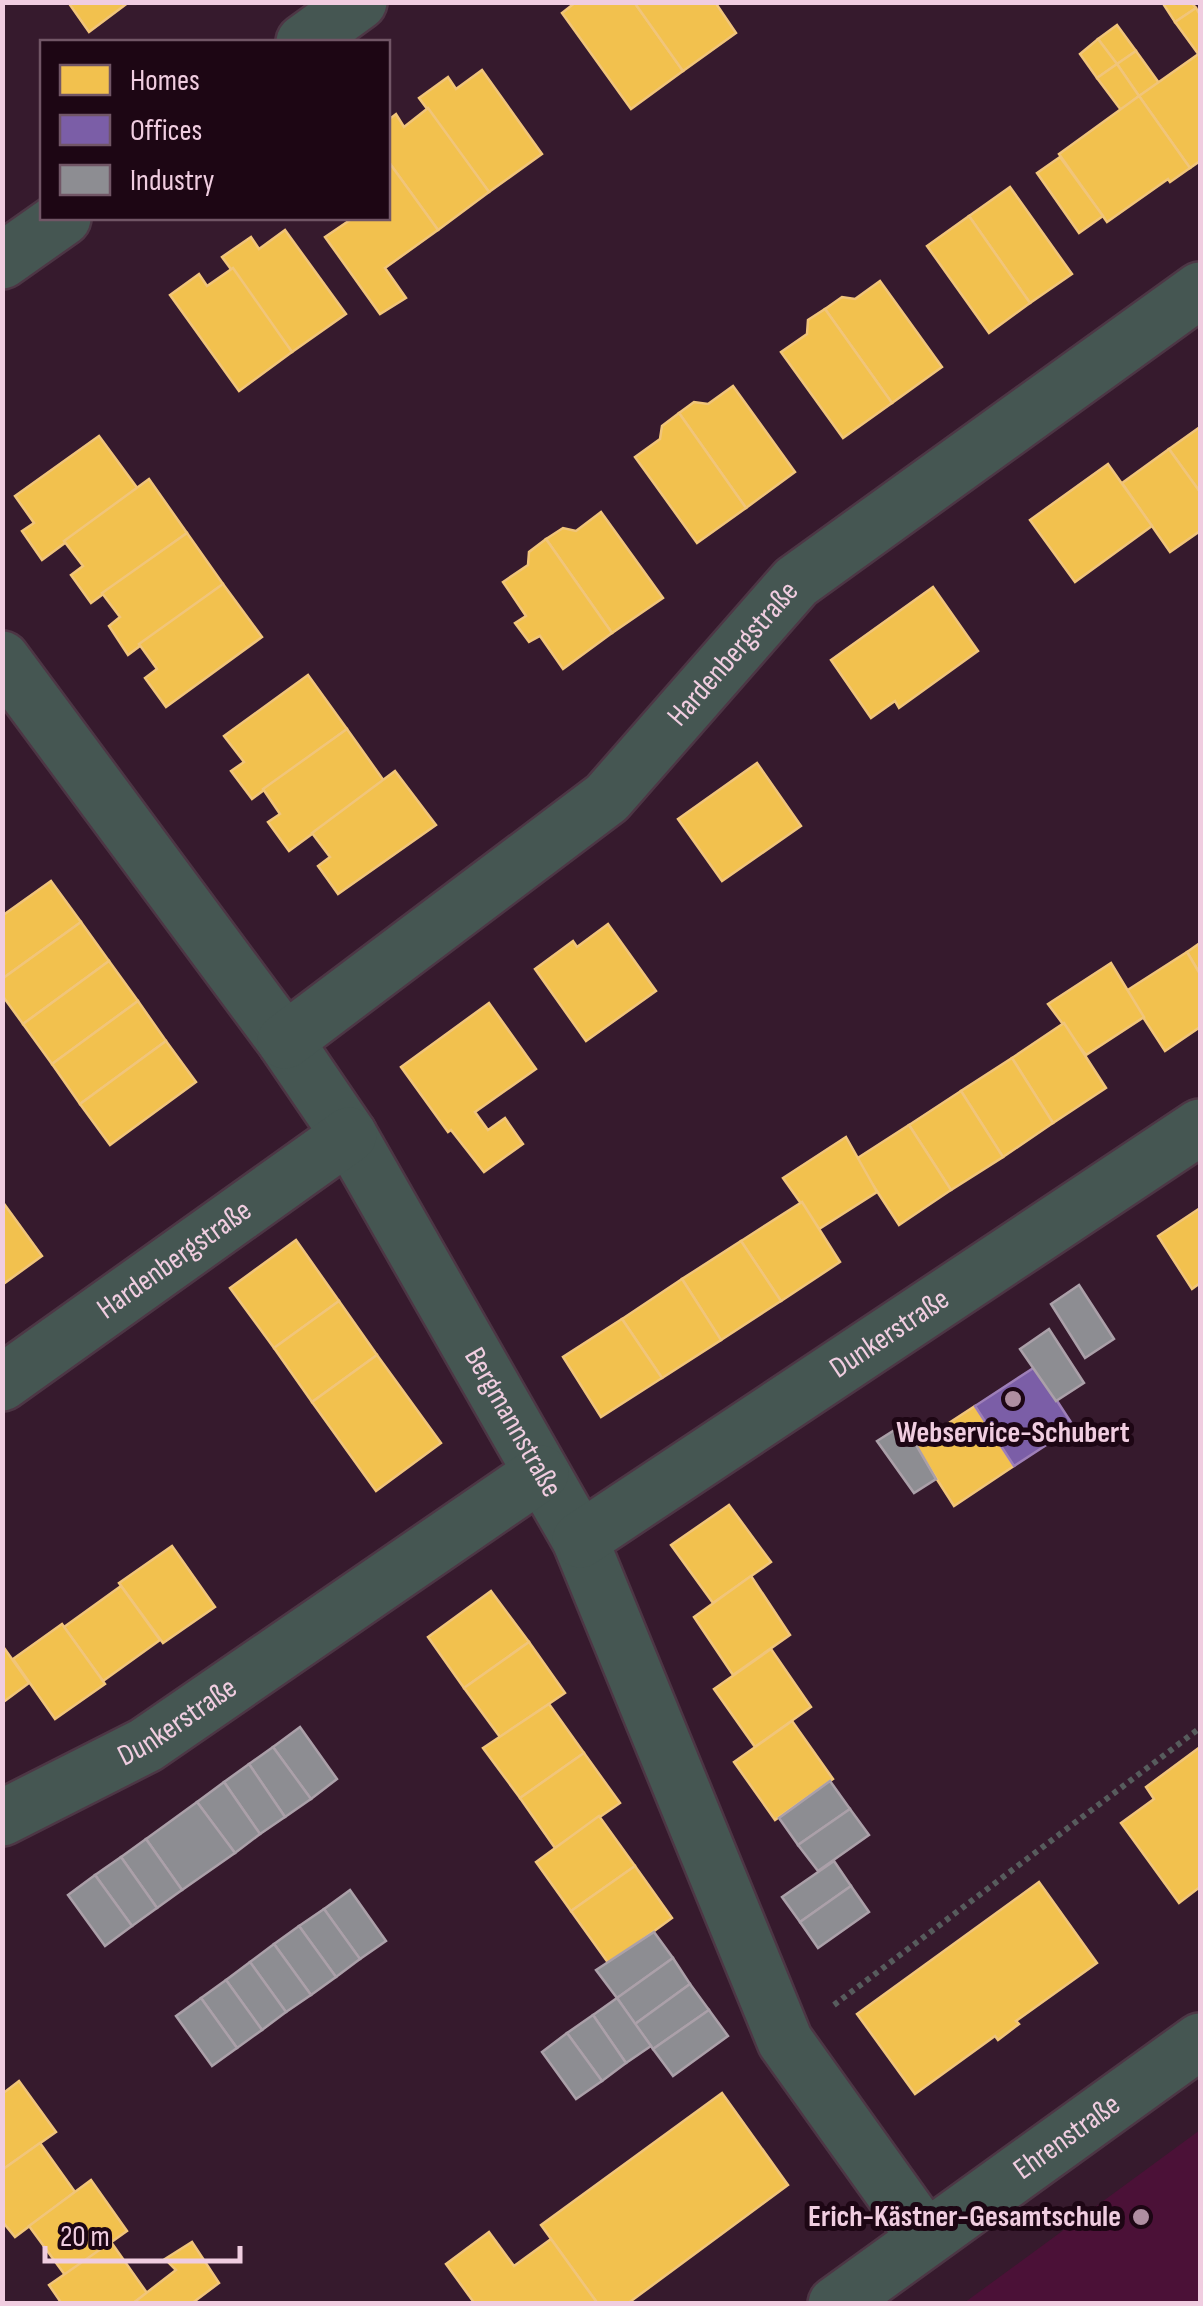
<svg xmlns="http://www.w3.org/2000/svg" width="1203" height="2306" font-family="'Sofia Sans Condensed',sans-serif">
<rect width="100%" height="100%" fill="#361a2d"/>
<!-- built -->
<path fill="#4b1137" d="M1200,2130V2303H964Z"/>
<!-- homes -->
<g fill="#f2c14e" stroke="#f1c57a" stroke-width="2.5">
<path d="M68,2H129L89,32Z"/>
<path d="M576,2H634L683,71L631,109L562,13Z"/>
<path d="M634,2H715L736,33L683,71Z"/>
<path d="M1162,2H1191L1196,8L1175,22Z"/>
<path d="M1196,8L1200,15L1199,55L1175,22Z"/>
<path d="M1117,25L1136,51L1117,64L1098,39Z"/>
<path d="M1098,39L1117,64L1097,78L1080,54Z"/>
<path d="M1136,51L1159,83L1139,96L1117,64Z"/>
<path d="M1200,53V161L1190,168L1139,96Z"/>
<path d="M1117,64L1139,96L1121,110L1097,78Z"/>
<path d="M482,70L542,154L489,192L419,98L448,77L456,89Z"/>
<path d="M1139,96L1190,168L1170,182L1168,179L1107,222L1059,154Z"/>
<path d="M428,108L489,192L438,230L388,161V120L396,114L404,127Z"/>
<path d="M1060,157L1103,216L1079,233L1037,173Z"/>
<path d="M388,161L438,230L385,268L406,298L380,314L325,237L350,220L349,218H388Z"/>
<path d="M1010,187L1072,274L1030,303L969,216Z"/>
<path d="M969,216L1030,303L989,333L927,246Z"/>
<path d="M285,230L346,314L292,352L222,257L251,237L259,249Z"/>
<path d="M233,268L292,352L239,391L170,295L199,274L207,286Z"/>
<path d="M880,281L942,367L892,403L825,309L842,297L855,299Z"/>
<path d="M825,309L892,403L843,438L781,352L807,334L808,320Z"/>
<path d="M733,386L795,472L746,508L679,413L694,402L708,404Z"/>
<path d="M679,413L746,508L697,543L635,457L660,439L662,426Z"/>
<path d="M1200,427V492L1169,449Z"/>
<path d="M99,436L138,489L42,560L22,531L34,523L15,496Z"/>
<path d="M1169,449L1200,492V531L1170,552L1122,483Z"/>
<path d="M1108,464L1152,526L1075,582L1030,520Z"/>
<path d="M149,479L187,533L91,603L71,575L83,566L64,541Z"/>
<path d="M601,512L663,598L612,633L546,539L563,528L576,531Z"/>
<path d="M187,533L223,584L128,655L109,626L120,617L102,593Z"/>
<path d="M546,539L612,633L563,669L540,636L529,642L515,623L526,616L503,582L528,565L529,552Z"/>
<path d="M223,584L262,637L166,707L145,678L157,669L139,644Z"/>
<path d="M933,587L978,651L899,708L895,701L871,718L831,660Z"/>
<path d="M308,675L347,729L252,799L231,771L244,762L224,736Z"/>
<path d="M347,729L384,781L289,851L268,822L280,814L263,789Z"/>
<path d="M757,763L801,826L722,881L678,819Z"/>
<path d="M395,771L436,825L338,894L318,866L330,857L312,833Z"/>
<path d="M51,881L81,922L2,979V916Z"/>
<path d="M81,922L109,961L23,1024L2,995V979Z"/>
<path d="M608,924L656,991L586,1041L535,969L573,941L577,947Z"/>
<path d="M1200,943V974L1187,952Z"/>
<path d="M1187,952L1200,974V1027L1165,1051L1126,991Z"/>
<path d="M109,961L138,1001L52,1064L23,1024Z"/>
<path d="M1111,963L1144,1017L1086,1055L1048,1004Z"/>
<path d="M138,1001L166,1041L80,1104L52,1064Z"/>
<path d="M489,1003L536,1069L475,1112L488,1130L505,1118L523,1144L484,1172L451,1130L448,1132L401,1067Z"/>
<path d="M1064,1023L1106,1088L1053,1123L1012,1058Z"/>
<path d="M166,1041L196,1082L110,1145L80,1104Z"/>
<path d="M1012,1058L1053,1123L1003,1157L961,1091Z"/>
<path d="M961,1091L1003,1157L951,1190L909,1125Z"/>
<path d="M909,1125L951,1190L899,1225L856,1159Z"/>
<path d="M846,1137L877,1192L819,1229L783,1178Z"/>
<path d="M2,1201L42,1256L2,1285Z"/>
<path d="M802,1202L840,1262L781,1301L741,1241Z"/>
<path d="M1200,1208V1283L1192,1289L1158,1236Z"/>
<path d="M296,1240L339,1301L274,1348L230,1288Z"/>
<path d="M741,1241L781,1301L721,1340L682,1279Z"/>
<path d="M682,1279L721,1340L662,1378L622,1319Z"/>
<path d="M339,1301L377,1355L312,1402L274,1348Z"/>
<path d="M622,1319L662,1378L601,1417L563,1357Z"/>
<path d="M377,1355L441,1443L376,1491L312,1402Z"/>
<path d="M975,1406L1014,1466L954,1506L915,1445Z"/>
<path d="M729,1505L771,1562L713,1603L671,1545Z"/>
<path d="M172,1546L215,1607L163,1643L119,1583Z"/>
<path d="M751,1576L790,1635L733,1675L694,1617Z"/>
<path d="M121,1586L160,1640L103,1681L64,1627Z"/>
<path d="M491,1591L529,1642L464,1688L428,1637Z"/>
<path d="M62,1624L105,1684L55,1719L13,1659Z"/>
<path d="M529,1642L565,1693L500,1737L464,1688Z"/>
<path d="M2,1645L29,1683L2,1703Z"/>
<path d="M771,1649L811,1707L755,1747L714,1689Z"/>
<path d="M549,1704L584,1753L520,1798L483,1748Z"/>
<path d="M792,1721L833,1779L775,1820L734,1762Z"/>
<path d="M1200,1747V1887L1179,1903L1121,1823L1154,1799L1146,1787Z"/>
<path d="M584,1753L620,1803L555,1848L520,1798Z"/>
<path d="M599,1816L635,1866L571,1911L536,1862Z"/>
<path d="M635,1866L672,1918L609,1964L571,1911Z"/>
<path d="M1039,1882L1097,1963L1016,2021L1019,2024L998,2040L995,2036L915,2094L857,2014Z"/>
<path d="M19,2081L56,2132L2,2170V2094Z"/>
<path d="M722,2093L788,2185L627,2304H598L541,2225Z"/>
<path d="M40,2143L75,2192L15,2237L2,2221V2170Z"/>
<path d="M91,2180L127,2231L65,2275L29,2226Z"/>
<path d="M489,2232L514,2266L551,2239L598,2304H475L446,2264Z"/>
<path d="M111,2242L147,2293L132,2304H62L49,2285Z"/>
<path d="M192,2242L219,2283L191,2304H132L176,2270L165,2259Z"/>
</g>
<!-- offices -->
<path fill="#7b5ea7" stroke="#9e7fb8" stroke-width="2.5" d="M1035,1367L1074,1427L1014,1466L975,1406Z"/>
<!-- industry -->
<g fill="#8d8d92" stroke="#aba0a9" stroke-width="2.5">
<path d="M1079,1285L1114,1339L1085,1358L1051,1304Z"/>
<path d="M1049,1329L1084,1383L1056,1401L1020,1349Z"/>
<path d="M904,1424L936,1479L914,1493L877,1441Z"/>
<path d="M300,1727L337,1779L311,1799L273,1747Z"/>
<path d="M273,1747L311,1799L285,1817L249,1764Z"/>
<path d="M249,1764L285,1817L260,1834L224,1782Z"/>
<path d="M830,1781L850,1809L798,1845L779,1818Z"/>
<path d="M224,1782L260,1834L235,1853L197,1802Z"/>
<path d="M197,1802L235,1853L182,1890L146,1839Z"/>
<path d="M850,1809L869,1835L818,1871L798,1845Z"/>
<path d="M146,1839L182,1890L157,1908L121,1857Z"/>
<path d="M121,1857L157,1908L132,1926L95,1875Z"/>
<path d="M834,1861L851,1886L800,1922L782,1897Z"/>
<path d="M95,1875L132,1926L105,1946L68,1895Z"/>
<path d="M851,1886L869,1912L818,1948L800,1922Z"/>
<path d="M350,1890L386,1941L360,1959L324,1909Z"/>
<path d="M324,1909L360,1959L336,1977L299,1926Z"/>
<path d="M299,1926L336,1977L311,1995L274,1944Z"/>
<path d="M654,1932L673,1958L617,1998L596,1970Z"/>
<path d="M274,1944L311,1995L286,2012L250,1962Z"/>
<path d="M673,1958L690,1984L635,2024L617,1998Z"/>
<path d="M250,1962L286,2012L262,2030L226,1980Z"/>
<path d="M226,1980L262,2030L237,2048L201,1998Z"/>
<path d="M690,1984L709,2010L653,2049L635,2024Z"/>
<path d="M201,1998L237,2048L212,2066L176,2016Z"/>
<path d="M617,1998L651,2046L626,2063L593,2015Z"/>
<path d="M709,2010L728,2036L673,2076L653,2049Z"/>
<path d="M593,2015L626,2063L602,2081L567,2033Z"/>
<path d="M567,2033L602,2081L576,2099L542,2052Z"/>
</g>
<g fill="none" stroke-linecap="round" stroke-linejoin="round">
<!-- minor casing -->
<g stroke="#4d3645" stroke-width="60">
<g id="minor">
<path d="M304,42L359,2"/>
<path d="M2,261L63,218"/>
<path id="s1" d="M2,659L285,1041L349,1135L580,1540L785,2041L925,2237"/>
<path id="s2" d="M285,1041L607,798L796,582L1200,290"/>
<path id="s3" d="M2,1383L349,1135"/>
<path id="s4" d="M580,1540L1200,1127"/>
<path id="s5" d="M2,1818L146,1745L541,1473"/>
<path id="s6" d="M836,2304L1200,2041"/>
</g>
</g>
<!-- path -->
<path stroke="#575c5d" stroke-width="6" stroke-dasharray="5 5" stroke-linecap="butt" d="M834,2005L1200,1728"/>
<!-- minor -->
<use href="#minor" stroke="#455652" stroke-width="55"/>
</g>
<!-- markers -->
<g fill="#af8ea1" stroke="#1d0614" stroke-width="4">
<circle cx="1013" cy="1399" r="10"/>
<circle cx="1141" cy="2217" r="10"/>
</g>
<g text-anchor="middle" dominant-baseline="central" stroke-width="10" stroke-linejoin="round" paint-order="stroke">
<!-- street labels -->
<g font-size="30" fill="#f0cde0" stroke="#1d0614">
<text stroke="none"><textPath href="#s2" startOffset="595">Hardenbergstraße</textPath></text>
<text stroke="none"><textPath href="#s3" startOffset="212">Hardenbergstraße</textPath></text>
<text stroke="none"><textPath href="#s4" startOffset="372">Dunkerstraße</textPath></text>
<text stroke="none"><textPath href="#s1" startOffset="920">Bergmannstraße</textPath></text>
<text stroke="none"><textPath href="#s5" startOffset="200">Dunkerstraße</textPath></text>
<text stroke="none"><textPath href="#s6" startOffset="285">Ehrenstraße</textPath></text>
</g>
<!-- poi labels -->
<g font-size="30" font-weight="bold" fill="#f0cde0" stroke="#1d0614">
<text x="1013" y="1433">Webservice-Schubert</text>
<text x="1121" y="2217" text-anchor="end">Erich-Kästner-Gesamtschule</text>
</g>
</g>
<!-- border -->
<rect width="1203" height="2306" fill="none" stroke="#f0cde0" stroke-width="10"/>
<!-- legend -->
<rect x="40" y="40" width="350" height="180" fill="#1d0614" stroke="#715666" stroke-width="2.5"/>
<rect x="60" y="65" width="50" height="30" fill="#f2c14e" stroke="#715666" stroke-width="2.5"/>
<text x="130" y="90" font-size="30" fill="#f0cde0">Homes</text>
<rect x="60" y="115" width="50" height="30" fill="#7b5ea7" stroke="#715666" stroke-width="2.5"/>
<text x="130" y="140" font-size="30" fill="#f0cde0">Offices</text>
<rect x="60" y="165" width="50" height="30" fill="#8d8d92" stroke="#715666" stroke-width="2.5"/>
<text x="130" y="190" font-size="30" fill="#f0cde0">Industry</text>
<!-- scale -->
<path d="M45 2246v15h195v-15" fill="none" stroke="#f0cde0" stroke-width="5"/>
<text x="60" y="2246" font-size="30" fill="#f0cde0" stroke="#1d0614" stroke-width="8" paint-order="stroke">20 m</text>
</svg>
